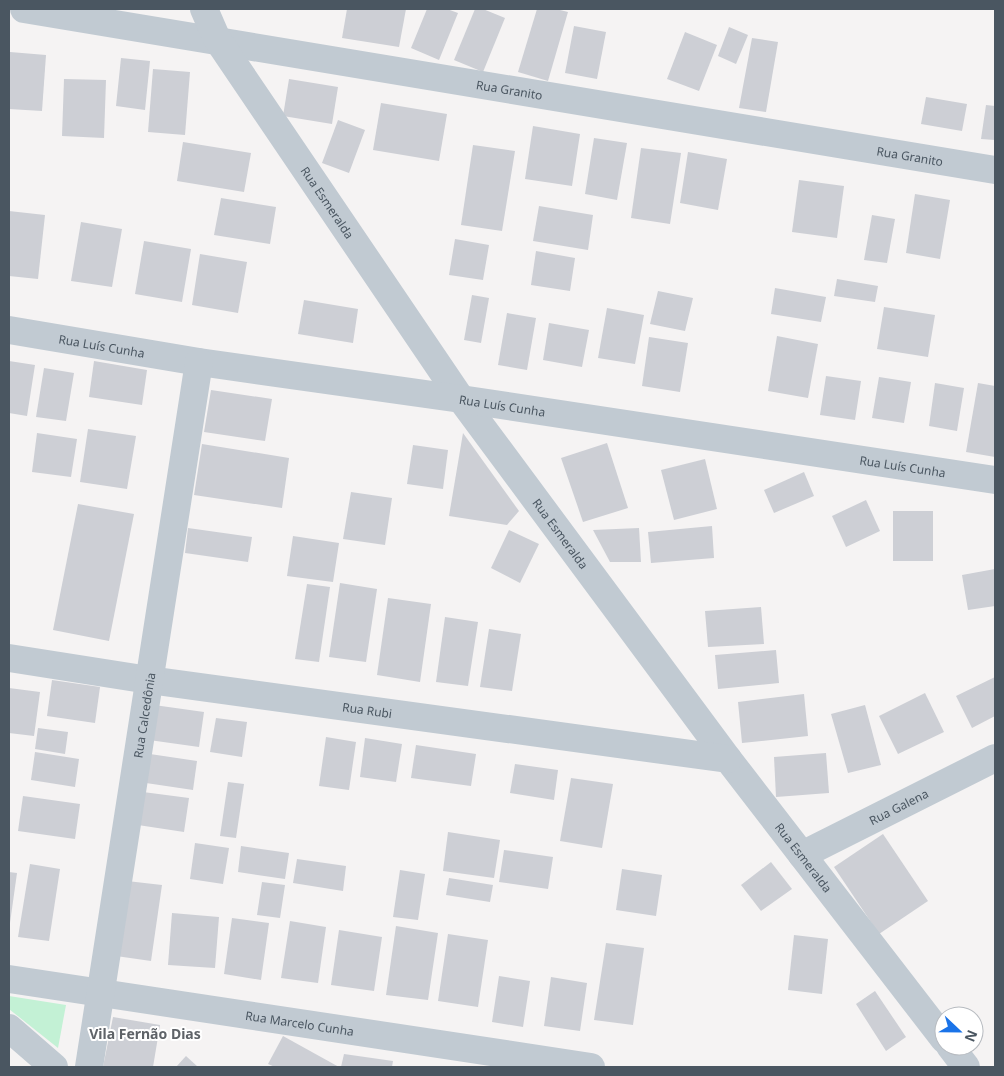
<svg xmlns="http://www.w3.org/2000/svg" width="1004" height="1076" font-family="'Noto Sans',sans-serif">
<rect width="100%" height="100%" fill="#f5f3f3"/>
<!-- green -->
<path fill="#c3f1d5" d="M9,996L66,1005L58,1048L9,1009Z"/>
<!-- building -->
<g fill="#cdcfd5">
<path d="M347,9H406L399,47L342,38Z"/>
<path d="M427,9H447L458,13L439,60L411,48Z"/>
<path d="M475,9H483L505,18L483,72L454,60Z"/>
<path d="M537,9H556L568,12L548,81L518,72Z"/>
<path d="M574,26L606,32L597,79L565,73Z"/>
<path d="M729,27L748,35L736,64L718,56Z"/>
<path d="M685,32L717,45L699,91L667,79Z"/>
<path d="M752,38L778,42L766,112L739,108Z"/>
<path d="M10,52L46,55L42,111L9,109Z"/>
<path d="M121,58L150,61L145,110L116,106Z"/>
<path d="M153,69L190,72L185,135L148,132Z"/>
<path d="M64,79L106,80L104,138L62,136Z"/>
<path d="M289,79L338,87L332,124L283,116Z"/>
<path d="M926,97L967,104L962,131L921,124Z"/>
<path d="M381,103L447,114L439,161L373,150Z"/>
<path d="M986,105L995,106V140L981,139Z"/>
<path d="M338,120L365,130L349,173L322,163Z"/>
<path d="M533,126L580,134L572,186L525,179Z"/>
<path d="M594,138L627,143L617,200L585,194Z"/>
<path d="M183,142L251,153L244,192L177,181Z"/>
<path d="M473,145L515,151L502,231L461,225Z"/>
<path d="M641,148L681,153L670,224L631,218Z"/>
<path d="M688,152L727,159L718,210L680,203Z"/>
<path d="M799,180L844,186L837,238L792,232Z"/>
<path d="M915,194L950,200L940,259L906,253Z"/>
<path d="M221,198L276,207L270,244L214,235Z"/>
<path d="M539,206L593,215L588,250L533,241Z"/>
<path d="M9,211L45,215L38,279L9,276Z"/>
<path d="M872,215L895,219L887,263L864,260Z"/>
<path d="M81,222L122,229L112,287L71,281Z"/>
<path d="M455,239L489,245L483,280L449,275Z"/>
<path d="M144,241L191,249L182,302L135,294Z"/>
<path d="M536,251L575,258L570,291L531,285Z"/>
<path d="M200,254L247,262L238,313L192,305Z"/>
<path d="M837,279L878,286L875,302L834,296Z"/>
<path d="M775,288L826,297L821,322L771,314Z"/>
<path d="M658,291L693,298L685,331L650,324Z"/>
<path d="M472,295L489,298L481,343L464,340Z"/>
<path d="M304,300L358,309L353,343L298,334Z"/>
<path d="M884,307L935,315L928,357L877,349Z"/>
<path d="M607,308L644,315L635,364L598,358Z"/>
<path d="M507,313L536,318L527,370L498,365Z"/>
<path d="M549,323L589,330L582,367L543,360Z"/>
<path d="M777,336L818,344L808,398L768,391Z"/>
<path d="M649,337L688,343L680,392L642,386Z"/>
<path d="M9,361L35,365L27,416L9,413Z"/>
<path d="M94,361L147,370L142,405L89,397Z"/>
<path d="M44,368L74,373L66,421L36,417Z"/>
<path d="M826,376L861,381L855,420L820,415Z"/>
<path d="M879,377L911,382L904,423L872,418Z"/>
<path d="M935,383L964,388L957,431L929,426Z"/>
<path d="M978,383L995,386V457L966,452Z"/>
<path d="M211,390L272,399L265,441L204,432Z"/>
<path d="M88,429L136,436L127,489L80,482Z"/>
<path d="M37,433L77,439L71,477L32,472Z"/>
<path d="M463,433L519,511L507,525L449,516Z"/>
<path d="M607,443L628,508L583,522L561,458Z"/>
<path d="M202,444L289,458L282,508L194,495Z"/>
<path d="M413,445L448,450L443,489L407,484Z"/>
<path d="M705,459L717,509L674,520L661,470Z"/>
<path d="M804,472L814,496L774,513L764,490Z"/>
<path d="M351,492L392,498L385,545L343,539Z"/>
<path d="M866,500L880,531L846,547L832,516Z"/>
<path d="M78,504L134,514L109,641L53,630Z"/>
<rect x="893" y="511" width="40" height="50"/>
<path d="M712,526L714,558L651,563L648,532Z"/>
<path d="M188,528L252,537L248,562L185,553Z"/>
<path d="M639,528L641,562H610L593,530Z"/>
<path d="M509,530L539,544L520,583L491,568Z"/>
<path d="M293,536L339,543L333,582L287,576Z"/>
<path d="M995,569V606L968,610L962,575Z"/>
<path d="M340,583L377,589L366,662L329,657Z"/>
<path d="M307,584L330,587L319,662L295,659Z"/>
<path d="M388,598L431,604L420,682L377,675Z"/>
<path d="M761,607L764,644L708,647L705,611Z"/>
<path d="M445,617L478,622L468,686L436,682Z"/>
<path d="M489,629L521,634L512,691L480,687Z"/>
<path d="M776,650L779,683L718,689L715,655Z"/>
<path d="M995,677V716L972,728L956,696Z"/>
<path d="M52,680L100,687L95,723L47,716Z"/>
<path d="M9,688L40,692L34,736L9,733Z"/>
<path d="M925,693L944,732L898,754L879,716Z"/>
<path d="M804,694L808,736L742,743L738,702Z"/>
<path d="M154,705L204,712L199,747L149,740Z"/>
<path d="M865,705L881,765L848,773L831,714Z"/>
<path d="M216,718L247,722L242,757L210,752Z"/>
<path d="M38,728L68,732L65,754L35,749Z"/>
<path d="M326,737L356,742L349,790L319,786Z"/>
<path d="M365,738L402,744L396,782L360,777Z"/>
<path d="M416,745L476,754L471,786L411,778Z"/>
<path d="M35,752L79,759L75,787L31,780Z"/>
<path d="M826,753L829,793L776,797L774,757Z"/>
<path d="M150,754L197,761L193,790L146,783Z"/>
<path d="M515,764L558,770L554,800L510,793Z"/>
<path d="M571,778L613,784L602,848L560,841Z"/>
<path d="M228,782L244,784L236,838L220,836Z"/>
<path d="M143,792L189,798L184,832L138,825Z"/>
<path d="M23,796L80,804L75,839L18,831Z"/>
<path d="M448,832L500,840L494,878L443,871Z"/>
<path d="M883,834L928,901L879,934L834,867Z"/>
<path d="M195,843L229,848L223,884L190,879Z"/>
<path d="M241,846L289,853L285,879L238,872Z"/>
<path d="M504,850L553,857L548,889L499,882Z"/>
<path d="M297,859L346,866L343,891L293,883Z"/>
<path d="M771,862L792,889L761,911L741,885Z"/>
<path d="M30,864L60,869L49,941L18,937Z"/>
<path d="M622,869L662,875L656,916L616,910Z"/>
<path d="M400,870L425,874L418,920L393,917Z"/>
<path d="M9,872L17,873L10,923L9,922Z"/>
<path d="M449,878L493,885L490,902L446,895Z"/>
<path d="M127,881L162,885L151,961L116,956Z"/>
<path d="M262,882L285,885L280,918L257,915Z"/>
<path d="M172,913L219,917L215,968L168,965Z"/>
<path d="M232,918L269,923L261,980L224,974Z"/>
<path d="M290,921L326,927L318,983L281,978Z"/>
<path d="M396,926L438,933L428,1000L386,995Z"/>
<path d="M339,930L382,937L374,991L331,985Z"/>
<path d="M448,934L488,940L478,1007L438,1001Z"/>
<path d="M794,935L828,939L822,994L788,990Z"/>
<path d="M606,943L644,948L633,1025L594,1020Z"/>
<path d="M499,976L530,981L523,1027L492,1022Z"/>
<path d="M551,977L587,983L580,1031L544,1026Z"/>
<path d="M875,991L906,1037L886,1051L856,1004Z"/>
<path d="M113,1017L160,1025L153,1067H103Z"/>
<path d="M283,1036L339,1067H275L268,1064Z"/>
<path d="M344,1054L393,1061L392,1067H341Z"/>
<path d="M186,1056L198,1067H176Z"/>
</g>
<g fill="none" stroke-linecap="round" stroke-linejoin="round">
<!-- minor -->
<g stroke="#c1cad2" stroke-width="28">
<path id="s1" d="M24,9L995,170"/>
<path id="s2" d="M204,9L217,39L461,399L728,759L944,1039"/>
<path id="s3" d="M9,330L199,362L461,399L995,480"/>
<path id="s4" d="M9,658L149,680L728,759"/>
<path id="s5" d="M802,855L995,758"/>
<path id="s6" d="M9,979L591,1067"/>
<path d="M9,1028L54,1067"/>
<path d="M950,1046L966,1067"/>
<path id="s7" d="M89,1067L199,362"/>
</g>
</g>
<g text-anchor="middle" dominant-baseline="central" stroke-width="4" stroke-linejoin="round" paint-order="stroke">
<!-- street labels -->
<g font-size="12" fill="#4a5661" stroke="#fff">
<text stroke="none"><textPath href="#s1" startOffset="492">Rua Granito</textPath></text>
<text stroke="none"><textPath href="#s1" startOffset="898">Rua Granito</textPath></text>
<text stroke="none"><textPath href="#s2" startOffset="230">Rua Esmeralda</textPath></text>
<text stroke="none"><textPath href="#s3" startOffset="94">Rua Luís Cunha</textPath></text>
<text stroke="none"><textPath href="#s3" startOffset="499">Rua Luís Cunha</textPath></text>
<text stroke="none"><textPath href="#s3" startOffset="904">Rua Luís Cunha</textPath></text>
<text stroke="none"><textPath href="#s2" startOffset="635">Rua Esmeralda</textPath></text>
<text stroke="none"><textPath href="#s4" startOffset="362">Rua Rubi</textPath></text>
<text stroke="none"><textPath href="#s7" startOffset="356">Rua Calcedônia</textPath></text>
<text stroke="none"><textPath href="#s5" startOffset="108">Rua Galena</textPath></text>
<text stroke="none"><textPath href="#s2" startOffset="1040">Rua Esmeralda</textPath></text>
<text stroke="none"><textPath href="#s6" startOffset="294">Rua Marcelo Cunha</textPath></text>
</g>
<!-- neighbourhood labels -->
<g font-size="14" font-weight="bold" fill="#5f6368" stroke="#fff">
<text x="145" y="1033">Vila Fernão Dias</text>
</g>
</g>
<!-- border -->
<rect width="1004" height="1076" fill="none" stroke="#4a5661" stroke-width="20"/>
<!-- north arrow -->
<g transform="translate(959 1031) rotate(112)"><circle r="24" fill="#ffffff" stroke="#b7bbc0"/>
<path d="M0-4L9 19L0 12L-9 19Z" fill="#1a73e8"/>
<text y="-8" font-size="14" font-weight="bold" text-anchor="middle" fill="#4a5661">N</text>
</g>
</svg>
